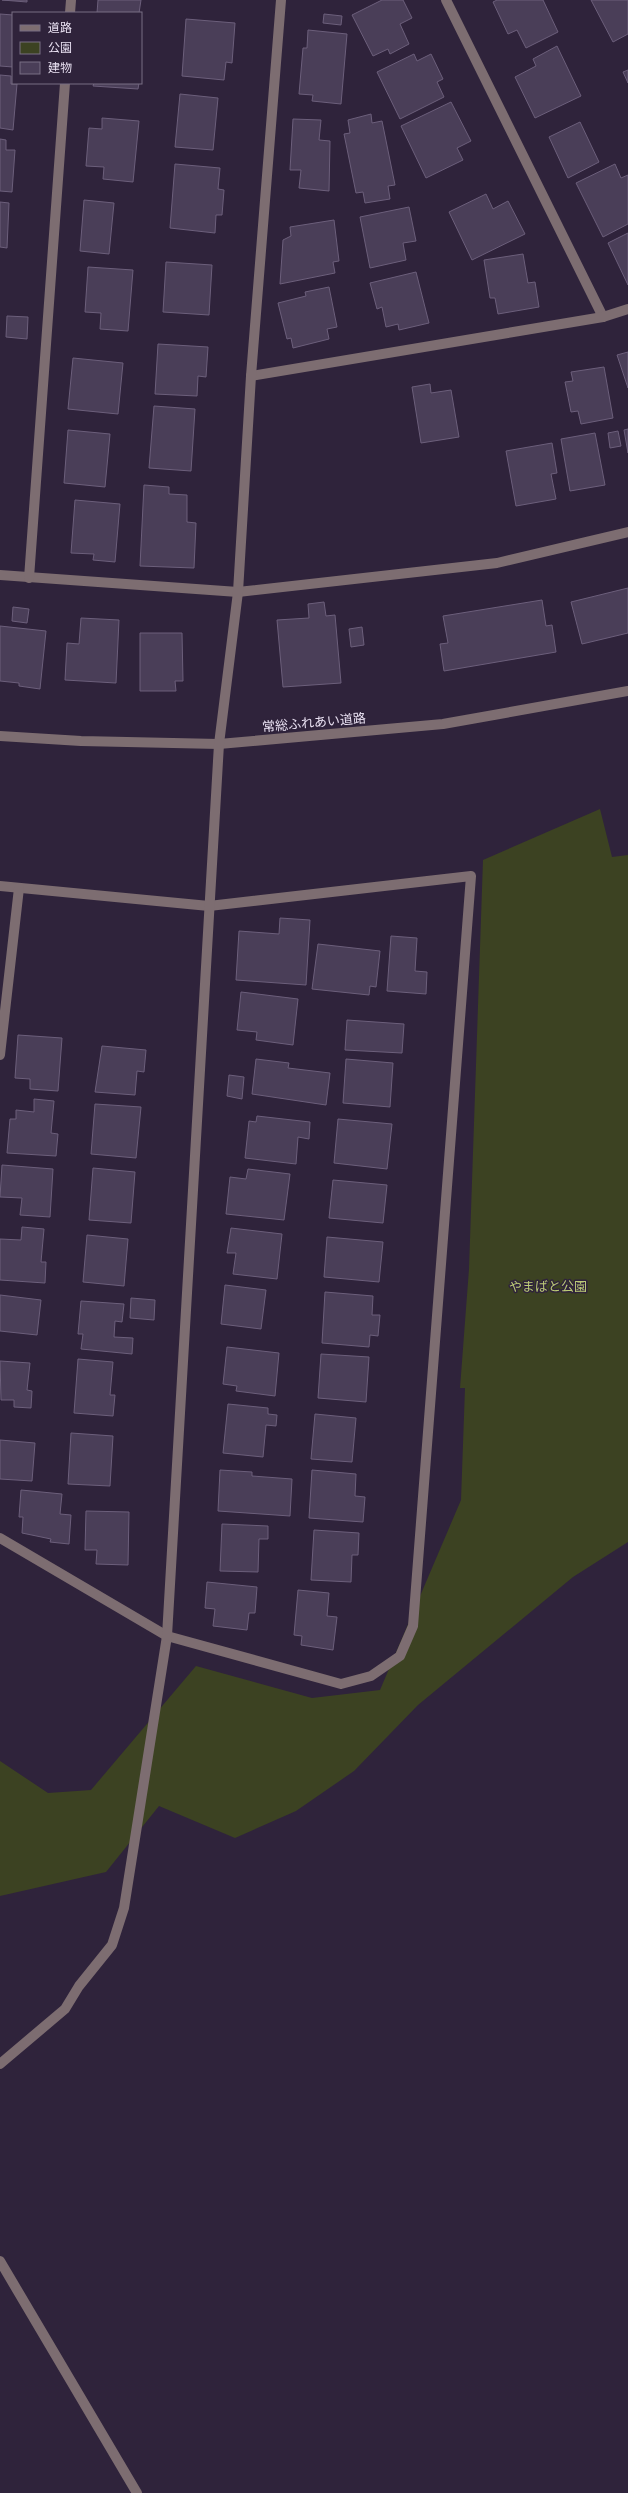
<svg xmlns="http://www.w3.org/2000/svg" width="628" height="2493" font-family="'Sofia Sans Condensed','Noto Sans JP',sans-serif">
<rect width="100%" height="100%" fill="#2f233b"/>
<!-- green -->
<path fill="#3c4222" d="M600,809L612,857L628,855V1542L573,1577L418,1705L354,1771L296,1811L235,1838L159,1806L106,1872L0,1896V1761L48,1793L91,1790L196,1666L312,1698L380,1690L461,1500L465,1388H460L469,1269L483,860Z"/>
<!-- building -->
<g fill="#4a3e58" stroke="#6c5f7b">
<path d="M2,0H27V2Z"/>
<path d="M98,0H141L139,13H97Z"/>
<path d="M382,0H403L412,18L400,24L409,44L390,54L388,49L373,56L352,15Z"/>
<path d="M497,0H543L558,32L526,48L517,30L508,34L493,2Z"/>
<path d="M591,0H628V34L613,42Z"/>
<path d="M0,14L13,15V67L0,66Z"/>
<path d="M324,14L342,16L341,25L323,23Z"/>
<path d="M186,19L235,23L232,63L226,62L224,80L182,76Z"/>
<path d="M308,30L347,34L341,104L312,101L313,95L299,94L303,48H307Z"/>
<path d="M557,46L581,96L535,118L515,77L536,66L533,59Z"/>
<path d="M414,54L417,61L431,54L443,79L437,82L444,97L400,119L377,72Z"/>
<path d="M628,70V83L623,72Z"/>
<path d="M0,75L11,76V84H17L13,130L0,128Z"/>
<path d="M94,83H139L138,89L93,86Z"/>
<path d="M180,94L218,98L213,150L175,147Z"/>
<path d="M451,102L471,141L457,148L463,160L426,178L401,126Z"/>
<path d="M371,114L372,123L382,121L395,185L388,186L390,199L365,203L363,192L356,193L344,134L350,133L348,120Z"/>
<path d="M102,118L139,121L133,182L103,179L104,167L86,166L89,128L102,129Z"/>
<path d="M293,119L321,120L319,140L330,141L329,191L299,188L301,170H290Z"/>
<path d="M580,122L599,162L568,178L549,137Z"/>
<path d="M0,139L6,140V150H15L12,192L0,191Z"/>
<path d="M175,164L220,168L218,189L224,190L222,215H216L215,233L170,228Z"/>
<path d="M615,164L621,178L628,175V224L603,237L576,183Z"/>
<path d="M486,194L493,209L508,201L525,234L472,260L449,212Z"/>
<path d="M84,200L114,203L109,254L80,251Z"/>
<path d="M0,202L9,203L7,248L0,247Z"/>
<path d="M409,207L416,241L403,243L406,260L370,268L360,217Z"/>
<path d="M334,220L339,261L333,262L335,273L280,284L283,240L291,236L290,227Z"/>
<path d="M628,233V285L608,243Z"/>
<path d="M523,254L528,283L535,282L539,307L498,314L495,298H490L484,260Z"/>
<path d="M166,262L212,265L209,315L163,312Z"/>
<path d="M88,267L133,270L128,331L100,329L101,313L85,312Z"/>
<path d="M416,272L429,323L399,330L398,324L386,327L382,307L377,309L370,283Z"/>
<path d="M329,287L337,327L327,329L329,339L293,348L291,338L287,339L278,303L306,296L305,292Z"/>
<path d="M7,316L28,317L27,339L6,337Z"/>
<path d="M158,344L208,347L206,377L198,376L197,396L155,394Z"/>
<path d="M628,352V388L617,355Z"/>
<path d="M73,358L123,363L118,414L68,409Z"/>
<path d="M604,367L613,418L581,424L578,411L571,412L565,382L573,381L571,372Z"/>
<path d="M430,384L431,393L451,390L459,437L421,443L412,387Z"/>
<path d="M154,406L195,409L191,471L149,468Z"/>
<path d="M628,429V453L624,430Z"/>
<path d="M68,430L110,434L105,487L64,483Z"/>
<path d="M618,431L621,446L610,448L608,433Z"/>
<path d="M595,433L605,485L570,491L561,439Z"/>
<path d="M552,443L557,473L551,474L556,499L516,506L506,451Z"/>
<path d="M144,485L169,487V494L187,495V522L196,523L194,568L140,566Z"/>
<path d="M75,500L120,504L115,562L93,560L94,554L71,553Z"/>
<path d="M628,588V633L582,644L571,602Z"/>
<path d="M542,600L546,626L552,625L556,652L444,671L440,644L448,643L443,616Z"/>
<path d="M324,602L326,616L335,615L341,683L283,687L277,620L309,618L308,604Z"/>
<path d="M13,607L29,609L27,623L12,621Z"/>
<path d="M81,618L119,620L116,683L65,680L67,643L79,644Z"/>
<path d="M0,626L46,631L40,689L19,686V683L0,681Z"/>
<path d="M362,627L364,645L351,647L349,629Z"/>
<path d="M140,633H182L183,681H175L176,691H140Z"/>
<path d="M280,918L310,920L306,985L236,980L239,931L279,934Z"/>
<path d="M391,936L417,938L415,971L427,972L426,994L387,991Z"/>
<path d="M318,944L380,951L376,987L370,986L369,995L312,989Z"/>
<path d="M241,992L298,999L293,1045L256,1040L257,1032L237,1030Z"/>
<path d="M347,1020L404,1024L402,1053L345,1050Z"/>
<path d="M18,1035L62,1038L58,1091L30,1089V1079L15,1078Z"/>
<path d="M102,1046L146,1050L144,1072L137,1071L135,1095L95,1092Z"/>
<path d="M256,1059L289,1063L288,1068L330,1073L326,1105L252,1094Z"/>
<path d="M346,1059L393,1063L390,1107L343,1103Z"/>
<path d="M229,1075L244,1077L242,1099L227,1096Z"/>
<path d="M34,1099L54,1101L51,1133L58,1134L56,1156L7,1153L10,1119H16V1110L34,1112Z"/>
<path d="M95,1104L141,1107L136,1158L91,1154Z"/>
<path d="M257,1116L310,1122L309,1139L298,1137L296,1164L245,1158L249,1121L256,1122Z"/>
<path d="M338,1119L392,1124L387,1169L334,1163Z"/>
<path d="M2,1165L53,1169L50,1217L20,1215L22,1198L0,1197Z"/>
<path d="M93,1168L135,1172L131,1223L89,1220Z"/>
<path d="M248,1169L290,1174L284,1220L226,1214L230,1177L246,1179Z"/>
<path d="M333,1180L387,1185L383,1223L329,1218Z"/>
<path d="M22,1227L44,1229L41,1262H46L45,1283L0,1280V1239L21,1240Z"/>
<path d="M231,1228L282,1234L277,1279L233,1274L236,1253H227Z"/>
<path d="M87,1235L128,1239L124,1286L83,1282Z"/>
<path d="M327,1237L383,1242L379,1282L324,1277Z"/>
<path d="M225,1285L266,1290L261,1329L221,1324Z"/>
<path d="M325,1292L373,1296L372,1315H380L378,1336L370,1335L369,1347L322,1343Z"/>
<path d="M0,1295L41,1300L37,1335L0,1331Z"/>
<path d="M131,1298L155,1300L154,1320L130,1318Z"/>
<path d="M81,1301L124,1304L122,1322L115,1321L114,1337L133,1338L132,1354L81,1349L83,1334H78Z"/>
<path d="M227,1347L279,1353L275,1396L236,1391L237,1386L223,1384Z"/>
<path d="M321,1354L369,1357L366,1402L318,1398Z"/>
<path d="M78,1359L113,1362L110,1395H115L113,1416L74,1413Z"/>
<path d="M0,1361L30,1363L27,1390L32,1391L31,1408L14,1407V1400H1Z"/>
<path d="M228,1404L268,1408V1414L277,1415L276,1426L266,1425L263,1457L223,1453Z"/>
<path d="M315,1414L356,1418L352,1462L311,1459Z"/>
<path d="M71,1433L113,1436L110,1486L68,1484Z"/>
<path d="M0,1440L35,1443L32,1481L0,1479Z"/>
<path d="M220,1470L252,1472V1476L292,1479L290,1516L218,1511Z"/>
<path d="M312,1470L356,1474L355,1496L365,1497L363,1522L309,1518Z"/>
<path d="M21,1490L62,1494L60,1514L71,1515L69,1544L50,1542L51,1539L22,1533L23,1517H19Z"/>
<path d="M86,1511L129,1512L128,1565L96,1564L97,1550H85Z"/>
<path d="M222,1524L268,1526V1539H259L258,1572L220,1571Z"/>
<path d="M314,1530L359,1533L358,1555H352L351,1582L311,1580Z"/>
<path d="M207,1582L257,1587L255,1613H249L247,1630L213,1626L215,1609L205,1608Z"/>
<path d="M298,1590L329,1593L327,1616L337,1617L333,1650L301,1645L302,1636L294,1635Z"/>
</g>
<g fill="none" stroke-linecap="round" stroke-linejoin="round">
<!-- minor -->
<g stroke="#7d6d71" stroke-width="10">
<path d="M446,0L603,317"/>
<path d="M70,13L71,0"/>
<path d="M251,376L603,317L628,309"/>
<path d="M0,575L238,592L497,563L628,532"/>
<path d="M29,578L65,83"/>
<path d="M0,736L81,741L219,744L443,724L628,691"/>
<path d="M0,886L209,906L471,876L413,1626L400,1656L371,1676L341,1684L167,1636L0,1538"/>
<path d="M0,1055L19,888"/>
<path d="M0,2064L65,2009L79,1986L112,1945L124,1908L167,1636L219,744L238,592L251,376L281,0"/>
<path d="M0,2261L137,2493"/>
</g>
</g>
<g text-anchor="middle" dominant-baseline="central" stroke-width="3" stroke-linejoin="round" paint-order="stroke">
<!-- street labels -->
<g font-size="13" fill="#e9e1f2" stroke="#2f233b">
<text transform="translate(314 723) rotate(-5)">常総ふれあい道路</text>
</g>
<!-- park labels -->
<g font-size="13" fill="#bdcc77" stroke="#2f233b">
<text x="548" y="1287">やまばと公園</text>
</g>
</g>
<!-- legend -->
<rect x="12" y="12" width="130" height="72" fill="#2f233b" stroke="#796f84"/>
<rect x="20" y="25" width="20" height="6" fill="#7d6d71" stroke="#796f84"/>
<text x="48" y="32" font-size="12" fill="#e9e1f2">道路</text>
<rect x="20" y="42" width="20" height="12" fill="#3c4222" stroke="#796f84"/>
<text x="48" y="52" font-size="12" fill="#e9e1f2">公園</text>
<rect x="20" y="62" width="20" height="12" fill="#4a3e58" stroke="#796f84"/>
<text x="48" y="72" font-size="12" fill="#e9e1f2">建物</text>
</svg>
